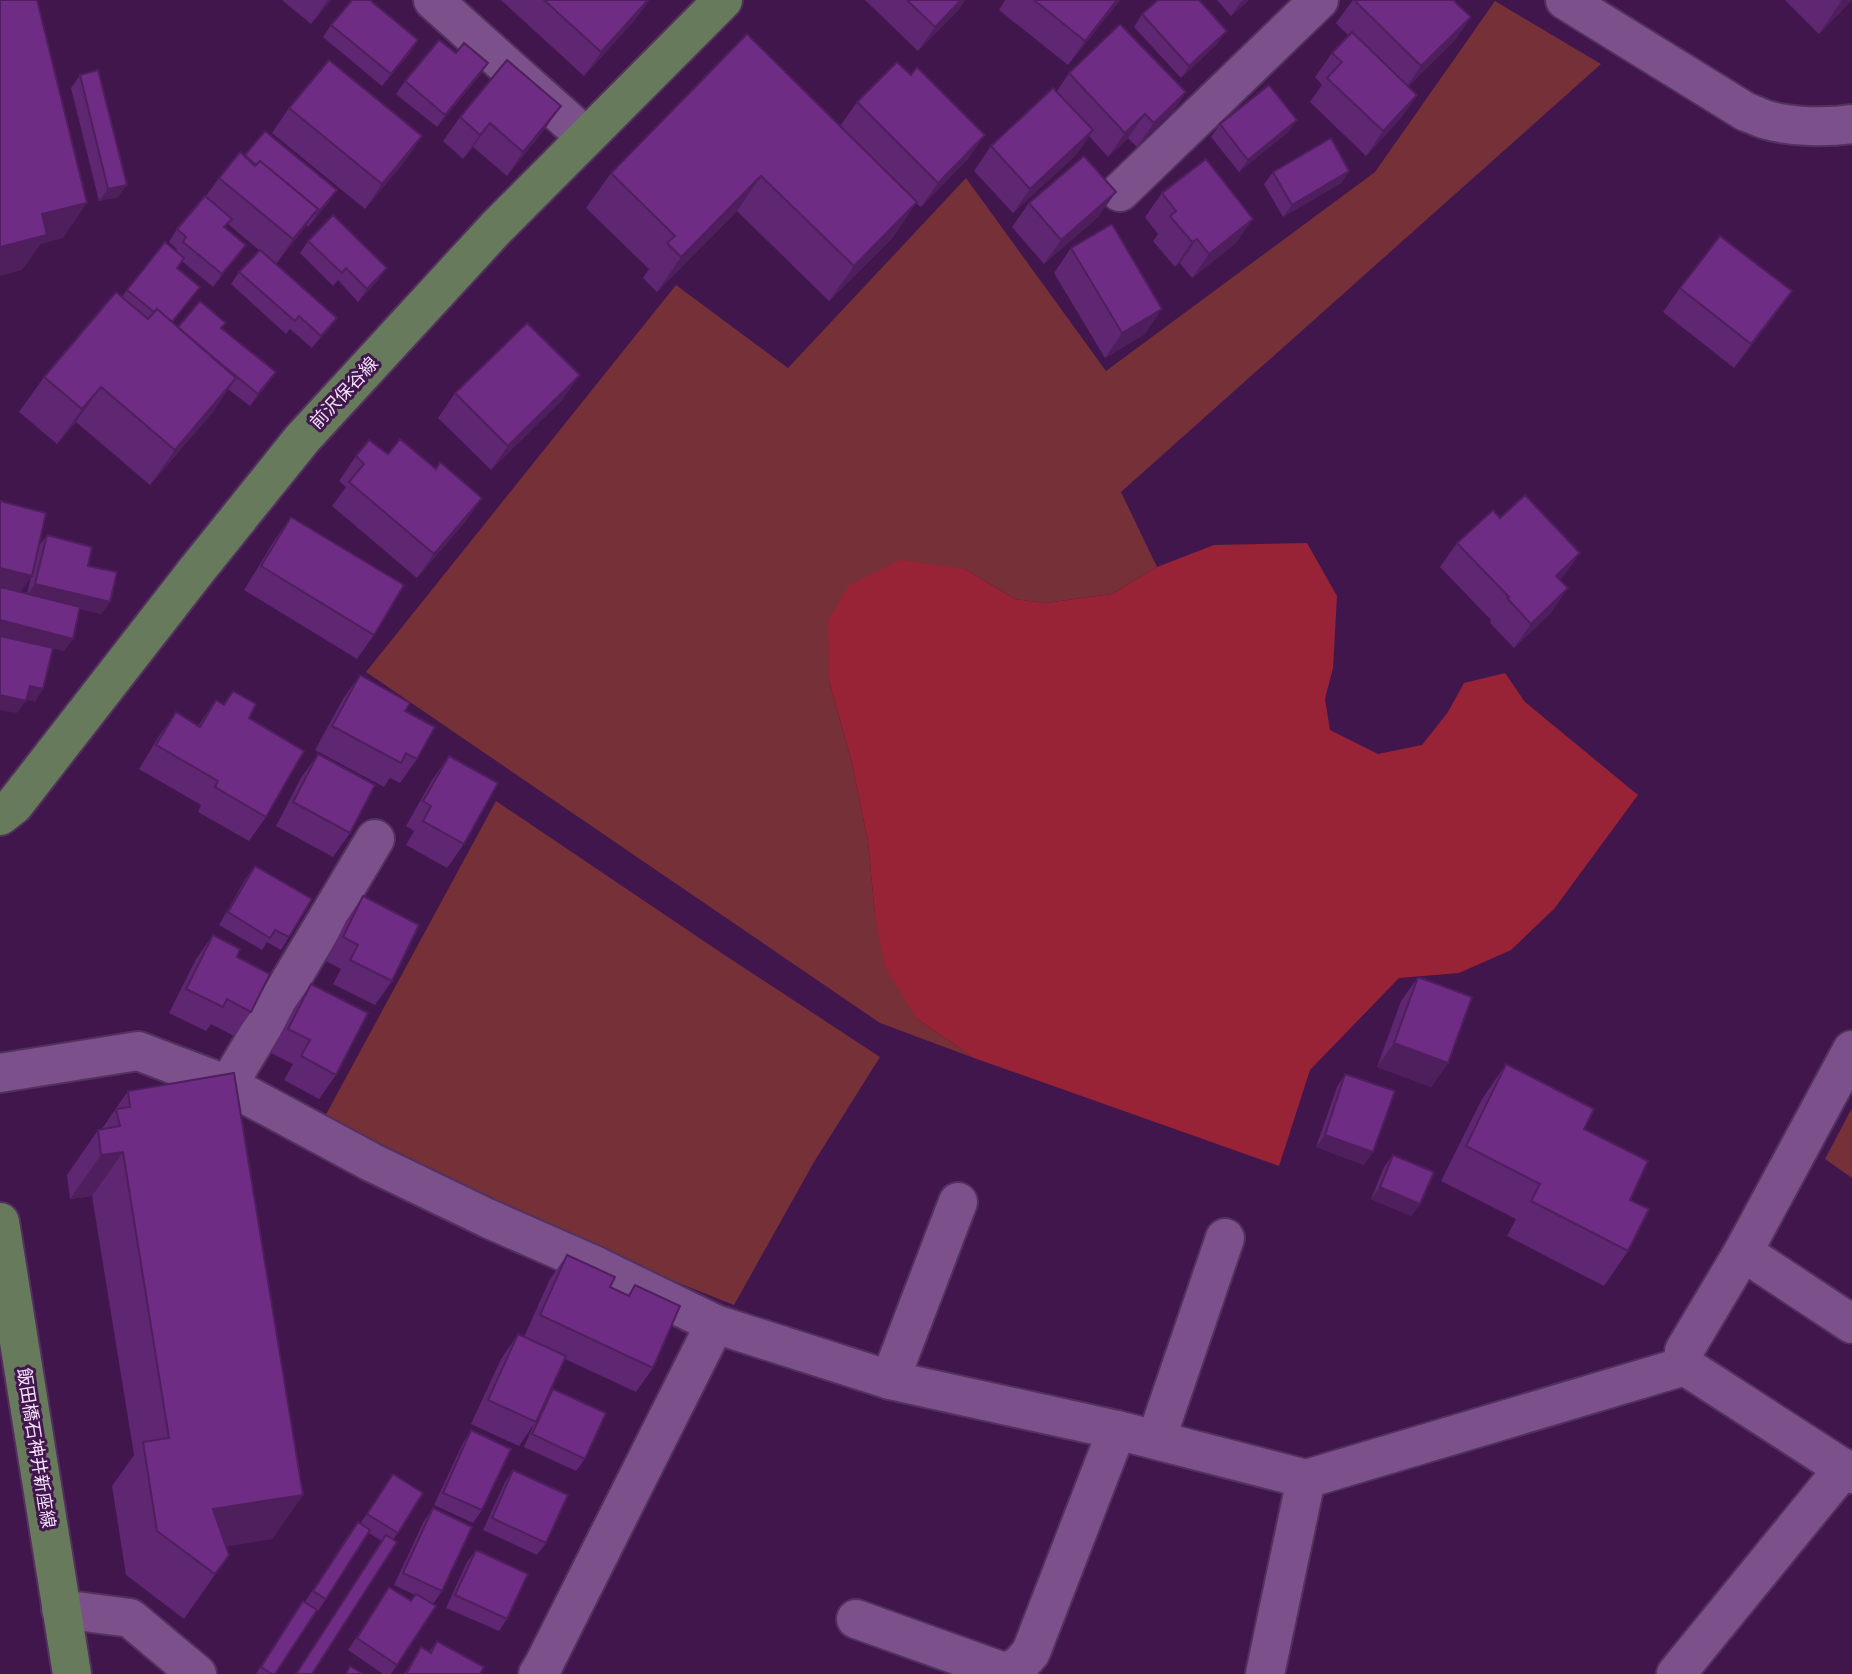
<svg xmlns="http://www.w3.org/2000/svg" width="1852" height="1674" font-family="Helvetica,'Noto Sans JP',sans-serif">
<rect width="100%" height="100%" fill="#40164d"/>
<!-- green -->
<g fill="#763037">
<path d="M1495,1L1601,64L1121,492L1157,567L1112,594L1045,603L1015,599L965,569L829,681L851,759L868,841L875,915L917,1019L974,1058L880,1023L366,672L676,285L788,368L966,178L1106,371L1375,172Z"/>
<path d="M496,801L720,952L880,1057L814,1162L734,1305L548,1231L324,1118Z"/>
<path d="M1852,1108V1178L1825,1159Z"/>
</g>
<!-- forest -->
<path fill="#982336" d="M1307,543L1337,596L1333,668L1325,699L1330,730L1378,754L1422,745L1448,712L1464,683L1505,673L1525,702L1638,795L1554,909L1511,950L1459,973L1399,978L1310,1070L1279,1166L974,1058L917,1019L885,967L875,915L868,841L851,759L829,681L828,621L849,585L900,560L965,569L1015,599L1045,603L1112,594L1157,567L1214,545Z"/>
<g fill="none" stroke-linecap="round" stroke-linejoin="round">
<!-- minor casing -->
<g stroke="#53315e" stroke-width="42">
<g id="minor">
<path d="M433,0L586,137"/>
<path d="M1565,0L1746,112C1753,114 1760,118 1767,120C1792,127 1827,128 1852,124"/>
<path d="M1120,192L1319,0"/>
<path d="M0,1073L138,1051L228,1085L371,1162L487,1218L596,1266L715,1324L890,1380L1117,1430L1306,1479L1265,1674"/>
<path d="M228,1085L375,839"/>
<path d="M1743,1252L1852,1324"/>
<path d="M1685,1366L1852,1474"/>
<path d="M890,1380L958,1202"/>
<path d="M1156,1440L1225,1238"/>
<path d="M1306,1479L1685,1366L1684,1351L1743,1252L1852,1050"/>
<path d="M61,1609L130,1618L197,1674"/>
<path d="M856,1619L1001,1671C1018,1670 1021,1664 1031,1652L1117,1430"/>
<path d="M538,1674L544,1664L715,1324"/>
<path d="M1676,1674L1844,1468"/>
</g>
</g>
<!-- major casing -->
<g stroke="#53315e" stroke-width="42">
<g id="major">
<path d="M0,816L14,805L196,571L302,439L496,228L723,0"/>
<path d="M0,1222L72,1674"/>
</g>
</g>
<!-- minor -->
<use href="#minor" stroke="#7b508b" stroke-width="38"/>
<!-- major -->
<use href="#major" stroke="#677a5c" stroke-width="38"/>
</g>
<!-- wall -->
<g fill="#5f2672" fill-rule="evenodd">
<path d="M282,0H331L311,24Z"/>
<path d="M501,0H649L634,21L584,76Z"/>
<path d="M865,0H965L959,9L918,51Z"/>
<path d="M1005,0H1120L1068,65L999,10Z"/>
<path d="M1217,0H1249L1231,16Z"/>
<path d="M1353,0H1453L1471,17L1454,41L1408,86L1417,95L1400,119L1366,156L1310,102L1322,85L1315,77L1332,53L1349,36L1336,23Z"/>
<path d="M1785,0H1852L1819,34Z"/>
<path d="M1142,14L1218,43L1181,78L1134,27Z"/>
<path d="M331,25L418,40L410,53L382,86L323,37Z"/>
<path d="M488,63L480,75L437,127L396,94L405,81Z"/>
<path d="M1069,73L1186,92L1169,117L1137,147L1128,138L1108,157L1089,136L1076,155L1013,213L974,171L991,146L1057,91Z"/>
<path d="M80,75L118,197L99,201L71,88Z"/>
<path d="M857,102L968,159L921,207L916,203L893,237L829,301L737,211L657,292L643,278L649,269L586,208L611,173L840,126Z"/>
<path d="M561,106L544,130L507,176L473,147L463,159L443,141L460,117Z"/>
<path d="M289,108L422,136L405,161L365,209L272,133Z"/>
<path d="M1297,120L1288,132L1239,172L1211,137L1220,124Z"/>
<path d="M265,131L337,190L328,203L308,227L306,225L276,264L328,330L312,348L290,329L286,334L231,284L239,272L259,250L228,224L225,228L246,245L213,287L182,261L178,268L200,287L172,322L178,327L222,328L267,385L250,406L228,389L212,413L150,485L76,422L57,444L19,412L44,377L122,297L127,290L176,251L177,249L169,242L177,229L206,196L219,178L244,156Z"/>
<path d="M1349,171L1341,183L1283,217L1264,184L1273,172Z"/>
<path d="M1162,193L1236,243L1192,278L1180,263L1175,267L1153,241L1158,234L1145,217Z"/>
<path d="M1029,203L1099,216L1044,264L1012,227Z"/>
<path d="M308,241L378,280L358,302L338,280L333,286L300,253Z"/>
<path d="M1071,248L1145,334L1105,358L1054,273Z"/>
<path d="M1680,288L1775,315L1734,368L1663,312Z"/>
<path d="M455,393L563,399L491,470L438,418Z"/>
<path d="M388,454L436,469L482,498L465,522L417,578L332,506L346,487L339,481L356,456Z"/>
<path d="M291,517L374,635L357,659L244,590L274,541Z"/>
<path d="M47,535L88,566L110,602L101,614L80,609L64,651L0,635L38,547ZM31,577L27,594L20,592Z"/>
<path d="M1457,543L1580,553L1560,580L1551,613L1514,648L1490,623L1491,620L1440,567Z"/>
<path d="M360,675L405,711L417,759L400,783L390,778L384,787L315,750L343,699Z"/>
<path d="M233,691L249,718L266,817L249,841L198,812L201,805L139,769L159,736L176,712L198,726L216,700L223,704Z"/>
<path d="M318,754L350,833L333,857L276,826L301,778Z"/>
<path d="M449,756L464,844L447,868L406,845L414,831L406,826L432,780Z"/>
<path d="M255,866L289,937L281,950L267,942L262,950L219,925L246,878Z"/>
<path d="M363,896L392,981L375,1005L333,984L341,969L326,961L346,921Z"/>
<path d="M213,935L237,957L251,1012L234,1036L211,1024L206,1031L169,1013L196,959Z"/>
<path d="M1418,977L1448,1063L1431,1087L1377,1067L1401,1001Z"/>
<path d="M311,984L336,1075L319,1099L284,1080L293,1064L271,1053L294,1008Z"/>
<path d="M1506,1064L1584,1129L1630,1200L1628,1251L1604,1286L1507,1236L1516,1219L1441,1181L1482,1099Z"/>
<path d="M1345,1074L1364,1165L1316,1147L1337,1087Z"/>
<path d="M128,1091L303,1495L272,1539L226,1546L229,1555L184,1619L126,1575L112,1486L134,1455L92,1196L70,1199L67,1175L98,1130H101Z"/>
<path d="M1393,1155L1420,1204L1411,1216L1371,1199L1384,1167Z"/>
<path d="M567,1255L610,1287L628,1295L635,1285L653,1368L636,1392L565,1359L546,1399L553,1389L585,1459L576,1471L524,1447L534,1424L519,1446L471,1424L501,1359L518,1334L524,1337L550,1279Z"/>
<path d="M471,1430L482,1510L473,1523L434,1505L463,1443Z"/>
<path d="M513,1470L546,1543L537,1555L483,1530L505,1482Z"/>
<path d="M393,1474L423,1493L393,1540L312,1674H296L382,1541L369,1533L326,1599L318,1611L316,1610L275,1674H256L294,1613L303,1601L305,1602L349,1534L360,1524Z"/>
<path d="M433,1508L442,1591L433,1604L426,1600L436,1606L391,1674H383L348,1650L389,1587L411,1601L415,1595L394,1585L424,1521Z"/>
<path d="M476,1550L507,1619L499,1631L446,1608L467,1562Z"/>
<path d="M437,1641L480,1674H404L421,1647L429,1652Z"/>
</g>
<!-- shaded-wall -->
<g fill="#4e1f5c">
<path d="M328,0H331L311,24Z"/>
<path d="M648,0L634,21L584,76L601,52Z"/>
<path d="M961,0H965L959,9L918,51L935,27Z"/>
<path d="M1117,0H1120L1068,65L1085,41Z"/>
<path d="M1244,0H1249L1231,16L1240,3Z"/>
<path d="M1842,0H1852L1819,34Z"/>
<path d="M1471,17L1454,41L1404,91L1421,66Z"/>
<path d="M1227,31L1218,43L1181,78L1189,66Z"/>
<path d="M418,40L410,53L382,86L391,74Z"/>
<path d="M488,63L480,75L437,127L445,115Z"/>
<path d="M1186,92L1169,117L1137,147L1154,123Z"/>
<path d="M1417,95L1400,119L1366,156L1383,131Z"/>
<path d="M561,106L544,130L507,176L523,152Z"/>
<path d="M1145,114L1128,138L1108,157L1125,133Z"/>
<path d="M1297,120L1288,132L1239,172L1248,160Z"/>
<path d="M490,123L473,147L463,159L480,135Z"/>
<path d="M1093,130L1076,155L1013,213L1030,189Z"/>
<path d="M985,135L968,159L921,207L938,183Z"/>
<path d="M422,136L405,161L365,209L382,184Z"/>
<path d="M1349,171L1341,183L1283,217L1292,205Z"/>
<path d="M761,176L737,211L657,292L681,257Z"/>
<path d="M127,185L118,197L99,201L108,189Z"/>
<path d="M337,190L328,203L308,227L317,214Z"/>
<path d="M1116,192L1099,216L1044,264L1061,240Z"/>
<path d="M917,202L893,237L829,301L854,266Z"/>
<path d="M87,203L63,238L41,244L22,270L0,276V247L42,214Z"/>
<path d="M318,209L301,233L276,264L293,239Z"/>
<path d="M1253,219L1236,243L1192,278L1209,254Z"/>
<path d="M1197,239L1180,263L1175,267L1192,242Z"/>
<path d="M246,245L237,257L213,287L222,274Z"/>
<path d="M387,268L378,280L358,302L367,289Z"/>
<path d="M200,287L191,299L161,337L169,325Z"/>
<path d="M1792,291L1775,315L1734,368L1751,344Z"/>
<path d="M1162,309L1145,334L1105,358L1122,333Z"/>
<path d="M337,318L328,330L312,348L321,336Z"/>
<path d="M276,372L267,385L250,406L258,394Z"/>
<path d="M580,375L563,399L491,470L508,446Z"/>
<path d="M236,378L212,413L150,485L175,450Z"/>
<path d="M101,387L76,422L57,444L82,409Z"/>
<path d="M482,498L465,522L417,578L434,554Z"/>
<path d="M1580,553L1563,577L1539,600L1556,576Z"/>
<path d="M0,568L32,576L15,600L0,597Z"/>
<path d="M35,584L110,602L101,614L26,596Z"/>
<path d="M1568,588L1551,613L1514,648L1531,624Z"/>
<path d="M0,620L73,639L64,651L0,635Z"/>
<path d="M30,686L43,689L35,702L21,698Z"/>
<path d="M0,695L26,701L17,713L0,710Z"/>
<path d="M1394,1043L1448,1063L1431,1087L1377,1067Z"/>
<path d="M1325,1135L1373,1152L1364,1165L1316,1147Z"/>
<path d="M123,1152L92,1196L70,1199L101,1155Z"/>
<path d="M1380,1187L1420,1204L1411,1216L1371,1199Z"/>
<path d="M303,1495L272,1539L187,1553L213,1509Z"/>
<path d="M229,1555L198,1599L184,1619L215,1574Z"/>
</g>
<!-- building -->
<g fill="#6f2c84" stroke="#4e1f5c" stroke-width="2">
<path d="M0,0H37L87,203L42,214L47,235L0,247Z"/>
<path d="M352,0H370L418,40L391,74L331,25Z"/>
<path d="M544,0H648L601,52Z"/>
<path d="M907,0H961L935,27Z"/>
<path d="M1034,0H1117L1085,41Z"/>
<path d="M1158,0H1199L1227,31L1189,66L1142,14Z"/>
<path d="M1354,0H1453L1471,17L1421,66Z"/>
<path d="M1120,24L1186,92L1154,123L1145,114L1125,133L1069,73Z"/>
<path d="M1352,32L1417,95L1383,131L1327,78L1342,62L1332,53Z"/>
<path d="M747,34L917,202L854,266L761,176L681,257L667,243L675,236L611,173Z"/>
<path d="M439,40L456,53L464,43L488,63L445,115L405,81Z"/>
<path d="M329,60L422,136L382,184L289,108Z"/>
<path d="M507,60L561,106L523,152L490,123L480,135L460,117Z"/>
<path d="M897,62L911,75L917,67L985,135L938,183L857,102Z"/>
<path d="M98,70L127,185L108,189L80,75Z"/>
<path d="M1269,85L1297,120L1248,160L1220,124Z"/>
<path d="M1053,88L1093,130L1030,189L991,146Z"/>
<path d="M265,131L337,190L317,214L314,213L318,209L260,161L256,165L245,155Z"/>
<path d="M1331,138L1349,171L1292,205L1273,172Z"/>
<path d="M240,152L255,166L260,161L318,209L293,239L219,178Z"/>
<path d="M1084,156L1116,192L1061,240L1029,203Z"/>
<path d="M1206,159L1253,219L1209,254L1197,239L1192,242L1170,216L1176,211L1162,193Z"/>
<path d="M205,196L232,219L224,227L246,245L222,274L183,242L186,237L177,229Z"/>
<path d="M333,215L387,268L367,289L346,268L342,273L308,241Z"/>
<path d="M1112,224L1162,309L1122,333L1071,248Z"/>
<path d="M1720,236L1792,291L1751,344L1680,288Z"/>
<path d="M165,242L184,258L177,268L200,287L172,322L157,309L154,312L127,290Z"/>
<path d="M260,250L337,318L321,336L299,316L295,321L239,272Z"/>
<path d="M116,292L148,319L157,309L236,378L175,450L101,387L82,409L44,377Z"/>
<path d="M200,301L226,323L221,328L276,372L258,394L214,358L178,327Z"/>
<path d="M527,323L580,375L508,446L455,393Z"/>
<path d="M400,439L436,469L440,462L482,498L434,554L349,482L364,464L356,456L369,440L388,454Z"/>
<path d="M1525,495L1580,553L1556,576L1568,588L1531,624L1507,598L1509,597L1457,543L1493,510L1500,518Z"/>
<path d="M0,501L46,513L32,576L0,568Z"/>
<path d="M291,517L404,585L374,635L261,566Z"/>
<path d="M47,535L92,547L88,566L117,572L110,602L35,584Z"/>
<path d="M0,587L80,607L73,639L0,620Z"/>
<path d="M0,636L53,648L43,689L30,686L26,701L0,695Z"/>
<path d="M360,675L410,703L405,711L435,727L417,759L406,753L401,763L332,726Z"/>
<path d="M233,691L256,704L249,718L304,751L266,817L215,787L218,781L156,745L176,712L200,727L216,700L224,705Z"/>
<path d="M318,754L375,785L350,833L293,802Z"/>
<path d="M449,756L498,783L464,844L423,821L431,806L423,801Z"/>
<path d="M255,866L312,899L289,937L275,930L270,938L228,912Z"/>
<path d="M363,896L419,925L392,981L350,960L358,945L343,937Z"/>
<path d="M213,935L240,949L237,957L270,974L251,1012L227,999L223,1007L186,989Z"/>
<path d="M1418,977L1472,997L1448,1063L1394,1043Z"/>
<path d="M311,984L368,1013L336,1075L301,1056L310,1040L288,1029Z"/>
<path d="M1506,1064L1594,1109L1584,1129L1648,1161L1630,1200L1649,1209L1628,1251L1531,1201L1540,1184L1466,1146Z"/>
<path d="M234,1073L303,1495L213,1509L229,1555L215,1574L157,1531L143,1442L169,1438L123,1152L101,1155L98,1130L120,1126L116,1109L130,1107L128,1091Z"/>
<path d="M1345,1074L1395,1091L1373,1152L1325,1135Z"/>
<path d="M1393,1155L1434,1172L1420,1204L1380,1187Z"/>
<path d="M567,1255L615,1277L610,1287L629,1296L635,1285L680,1306L653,1368L540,1315Z"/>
<path d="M518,1334L566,1356L536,1422L488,1400Z"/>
<path d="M553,1389L606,1413L585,1459L532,1434Z"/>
<path d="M471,1430L511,1449L482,1510L443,1493Z"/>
<path d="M513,1470L568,1495L546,1543L492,1518Z"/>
<path d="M393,1474L423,1493L398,1533L367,1514Z"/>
<path d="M433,1508L472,1527L442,1591L403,1573Z"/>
<path d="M358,1522L370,1530L326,1599L313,1591Z"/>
<path d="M386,1535L397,1542L312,1674H296Z"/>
<path d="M476,1550L528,1574L507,1619L455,1595Z"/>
<path d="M389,1587L411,1601L416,1594L436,1606L397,1665L357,1638Z"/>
<path d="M303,1601L317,1610L275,1674H272L261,1667Z"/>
<path d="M437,1641L484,1667L480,1674H406L421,1647L431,1653Z"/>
<path d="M350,1666L363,1674H346Z"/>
</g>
<g text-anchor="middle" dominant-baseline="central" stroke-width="6" stroke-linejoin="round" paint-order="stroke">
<!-- street labels -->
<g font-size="18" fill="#f4e0fb" stroke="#40164d">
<text transform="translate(344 393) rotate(-47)">前沢保谷線</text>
<text transform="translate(36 1448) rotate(81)">飯田橋石神井新座線</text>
</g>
</g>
</svg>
